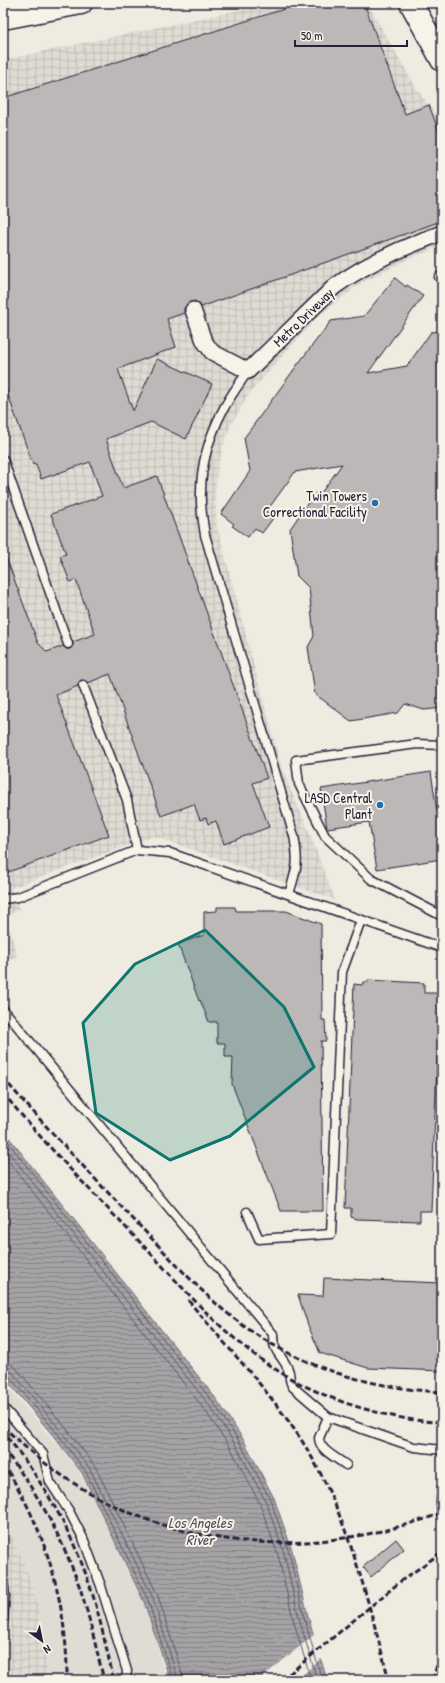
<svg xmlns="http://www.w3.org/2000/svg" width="445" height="1683" font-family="'Patrick Hand',sans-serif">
<defs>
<pattern id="industrial-grid" width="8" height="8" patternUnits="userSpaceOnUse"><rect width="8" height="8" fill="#dfdcd4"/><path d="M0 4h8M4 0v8" fill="none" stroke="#bfbcb7"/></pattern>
<pattern id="water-rules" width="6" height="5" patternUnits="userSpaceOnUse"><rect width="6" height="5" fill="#a6a3a6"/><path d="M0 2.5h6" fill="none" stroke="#878488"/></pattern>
</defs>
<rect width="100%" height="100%" fill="#eeebe1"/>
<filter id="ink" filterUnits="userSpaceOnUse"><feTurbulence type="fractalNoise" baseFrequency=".025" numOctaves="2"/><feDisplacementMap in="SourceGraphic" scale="8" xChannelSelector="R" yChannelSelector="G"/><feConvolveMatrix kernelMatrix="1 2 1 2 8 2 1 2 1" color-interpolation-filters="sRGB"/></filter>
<g filter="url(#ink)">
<!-- built -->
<path fill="#dfdcd4" d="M3,1381L75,1465L109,1518L143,1599L154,1629L166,1680H48L46,1653L39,1608L25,1564L3,1518Z"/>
<!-- industrial -->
<g fill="url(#industrial-grid)">
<path d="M273,3H367L417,89L442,123V246L408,259L360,284L317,317L249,394L230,427L223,447L218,466L215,496L217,526L264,703L283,772L310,834L335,900L153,836L11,888L20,910L8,915V923L17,956L3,963V60Z"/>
<path d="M3,1518L25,1564L39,1608L46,1653L48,1680H3Z"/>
</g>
<!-- water -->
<path fill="url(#water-rules)" stroke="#716f7b" d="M3,1130L217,1400L243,1439L274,1498L292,1550L308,1616L327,1680H170L144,1602L82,1473L54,1437L3,1376Z"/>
<!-- pier -->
<path fill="#eeebe1" d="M315,1634L322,1658L297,1680H259Z"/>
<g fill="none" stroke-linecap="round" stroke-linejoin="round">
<!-- shore -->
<g stroke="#575666" stroke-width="1">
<path d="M3,1136L213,1402L239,1441L270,1499L289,1552L304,1617L322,1680"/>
<path d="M3,1145L209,1405L235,1444L266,1502L284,1553L299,1618L317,1680"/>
<path d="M3,1154L204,1409L230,1447L260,1504L278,1555L293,1619L311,1680"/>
<path d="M3,1363H9L16,1368L66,1428L95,1466L158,1596L184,1680"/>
<path d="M3,1369L12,1372L61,1431L90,1469L153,1598L178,1680"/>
<path d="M3,1374L8,1375L58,1434L86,1472L148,1600L173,1680"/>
</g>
</g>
<!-- building -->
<g fill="#bbb8b7" stroke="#22223b">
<path d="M303,3H364L405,114L429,105L442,140V213L438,214L441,221L201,307L195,301L190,302L184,308V313L167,319L176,347L118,369L133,411L157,359L212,384L186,439L151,422L106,439L123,488L157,476L267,778L253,783L269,827L224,844L216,821L208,824L206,818L200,820L194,804L161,816L110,674L88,683L86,681L81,680L79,682L78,686L56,695L109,835L3,874V553L4,552L38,643L47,652L63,646L67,649H70L73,645V642L95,634L76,580L70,582L60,556L66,554L51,514L102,496L90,462L41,479L36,464L33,465L3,381V98Z"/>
<path d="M395,278L406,287L407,285L423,296L368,373L407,366L431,332L442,331V708L424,710L405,704L398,713L351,721L315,694L308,647L314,636L309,588L297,576L290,529L314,494L321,493L342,464L295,472L266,512L274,517L262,533L255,528L248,537L232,526L234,524L221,514L250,471L244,438L298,364L331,321L364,316Z"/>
<path d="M431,772L437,811L442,806V859L377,869L369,822L327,828L321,789Z"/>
<path d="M217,907H235L236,911H286L321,924L322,1020H325L326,1041H321L323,1211H281L232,1084L233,1057H225V1043H217V1022H209L200,1000L199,1001L178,944L204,935V912L217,911Z"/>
<path d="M368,980L424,983V993H440L431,1211H420V1221L357,1219L351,1217V1208H345L354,984L362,985L363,982H368Z"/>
<path d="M324,1278L442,1283V1371L368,1368L320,1353L308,1325L298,1295L323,1296Z"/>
<path d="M396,1539L404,1549L371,1577L363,1567Z"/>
</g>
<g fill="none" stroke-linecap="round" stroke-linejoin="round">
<!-- lane casing -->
<g stroke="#22223b" stroke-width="11">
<g id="lane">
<path d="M439,277H442"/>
<path d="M248,371C240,383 230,396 223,410C210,435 201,464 201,492C200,507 203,521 205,535L294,836C299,863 297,868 289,894"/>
<path d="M3,459L68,644"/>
<path d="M83,685L127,800L137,850"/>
<path d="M442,745L417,744L296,760L299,784L325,836L371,879L442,916"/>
<path d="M3,899L18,897L137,850L170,853L442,948"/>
<path d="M3,1009L273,1334C273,1354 282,1354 288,1369C291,1376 288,1380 293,1387L328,1417L414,1447L442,1450"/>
<path d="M247,1212L259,1239L331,1234L342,972L361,920"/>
<path d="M3,1407L43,1454L50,1482L69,1511L83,1538L101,1586L127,1671L126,1680"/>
<path d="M328,1417L319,1438C319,1450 337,1458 346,1465"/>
<path d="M442,1488L441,1502L442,1516"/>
<path d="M3,1581L5,1596L3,1621"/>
</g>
</g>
<!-- street casing -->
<g stroke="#22223b" stroke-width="18">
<path id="street" d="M193,310L204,341L212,352L248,371L334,287C367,263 403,247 442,233"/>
</g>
<!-- secondary casing -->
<g stroke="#22223b" stroke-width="25">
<path id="secondary" d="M411,3L442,60"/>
</g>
<!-- primary casing -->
<g stroke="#22223b" stroke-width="25">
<path id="primary" d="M3,18L81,3"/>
</g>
<!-- lane -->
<use href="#lane" stroke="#f7f3e8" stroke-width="8"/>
<!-- street -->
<use href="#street" stroke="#f7f3e8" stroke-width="15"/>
<!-- secondary -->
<use href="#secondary" stroke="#f7f3e8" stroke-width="22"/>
<!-- primary -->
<use href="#primary" stroke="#f7f3e8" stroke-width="22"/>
<!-- rail -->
<g stroke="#22223b" stroke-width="3" stroke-dasharray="6 3" stroke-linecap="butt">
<path d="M3,1078C46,1127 91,1175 136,1222C167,1254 197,1289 232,1317C292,1365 367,1388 442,1392"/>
<path d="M3,1093C45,1144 90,1190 136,1238C170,1273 202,1312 240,1343C276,1374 319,1396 365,1409C389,1416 416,1422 442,1422"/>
<path d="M188,1300C228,1349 274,1395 307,1449C349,1519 368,1602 389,1680"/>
<path d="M3,1426C123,1547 286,1570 442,1513"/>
<path d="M7,1437C43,1481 72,1532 90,1586C100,1616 106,1649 114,1680"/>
<path d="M3,1449C37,1490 62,1538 80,1588C90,1618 96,1649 104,1680"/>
<path d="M3,1464C45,1526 68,1605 67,1680"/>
<path d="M282,1680L401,1581L442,1552"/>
<path d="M433,1680L442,1646"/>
</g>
</g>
</g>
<!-- marked area -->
<path fill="#0f766e" fill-opacity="0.2" stroke="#0f766e" stroke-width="3" stroke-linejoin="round" d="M205,930L284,1007L314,1067L230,1136L170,1160L96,1113L83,1023L135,964Z"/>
<!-- markers -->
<g fill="#1f6fb2" stroke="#f7f3e8" stroke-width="1.5">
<circle cx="375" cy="503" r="4"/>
<circle cx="380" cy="805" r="4"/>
</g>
<g text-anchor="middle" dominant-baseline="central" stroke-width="4" stroke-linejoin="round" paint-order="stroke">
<!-- street labels -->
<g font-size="14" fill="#22223b" stroke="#f7f3e8">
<text transform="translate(303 317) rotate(-44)">Metro Driveway</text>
</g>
<!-- poi labels -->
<g font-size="14" fill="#22223b" stroke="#f7f3e8" text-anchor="end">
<text x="367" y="495">Twin Towers<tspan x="367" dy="16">Correctional Facility</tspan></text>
<text x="372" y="797">LASD Central<tspan x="372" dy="16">Plant</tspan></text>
</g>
<!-- water labels -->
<g font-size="15" font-style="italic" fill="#504f60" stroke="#f7f3e8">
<text x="200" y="1522">Los Angeles<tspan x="200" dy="17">River</tspan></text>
</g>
</g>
<!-- margin -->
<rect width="445" height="1683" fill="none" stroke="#f7f3e8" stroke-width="16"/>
<rect x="8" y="8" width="429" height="1667" fill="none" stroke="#22223b" stroke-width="1.5" filter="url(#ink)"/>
<!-- north arrow -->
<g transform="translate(42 1641) rotate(147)" stroke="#f7f3e8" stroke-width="3" paint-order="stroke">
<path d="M0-3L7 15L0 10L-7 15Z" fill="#22223b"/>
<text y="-6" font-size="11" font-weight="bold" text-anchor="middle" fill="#22223b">N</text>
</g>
<!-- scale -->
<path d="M295 40v6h112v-6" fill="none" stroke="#22223b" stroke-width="2"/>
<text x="301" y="40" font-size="12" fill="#22223b" stroke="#f7f3e8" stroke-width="3" paint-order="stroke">50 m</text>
</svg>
